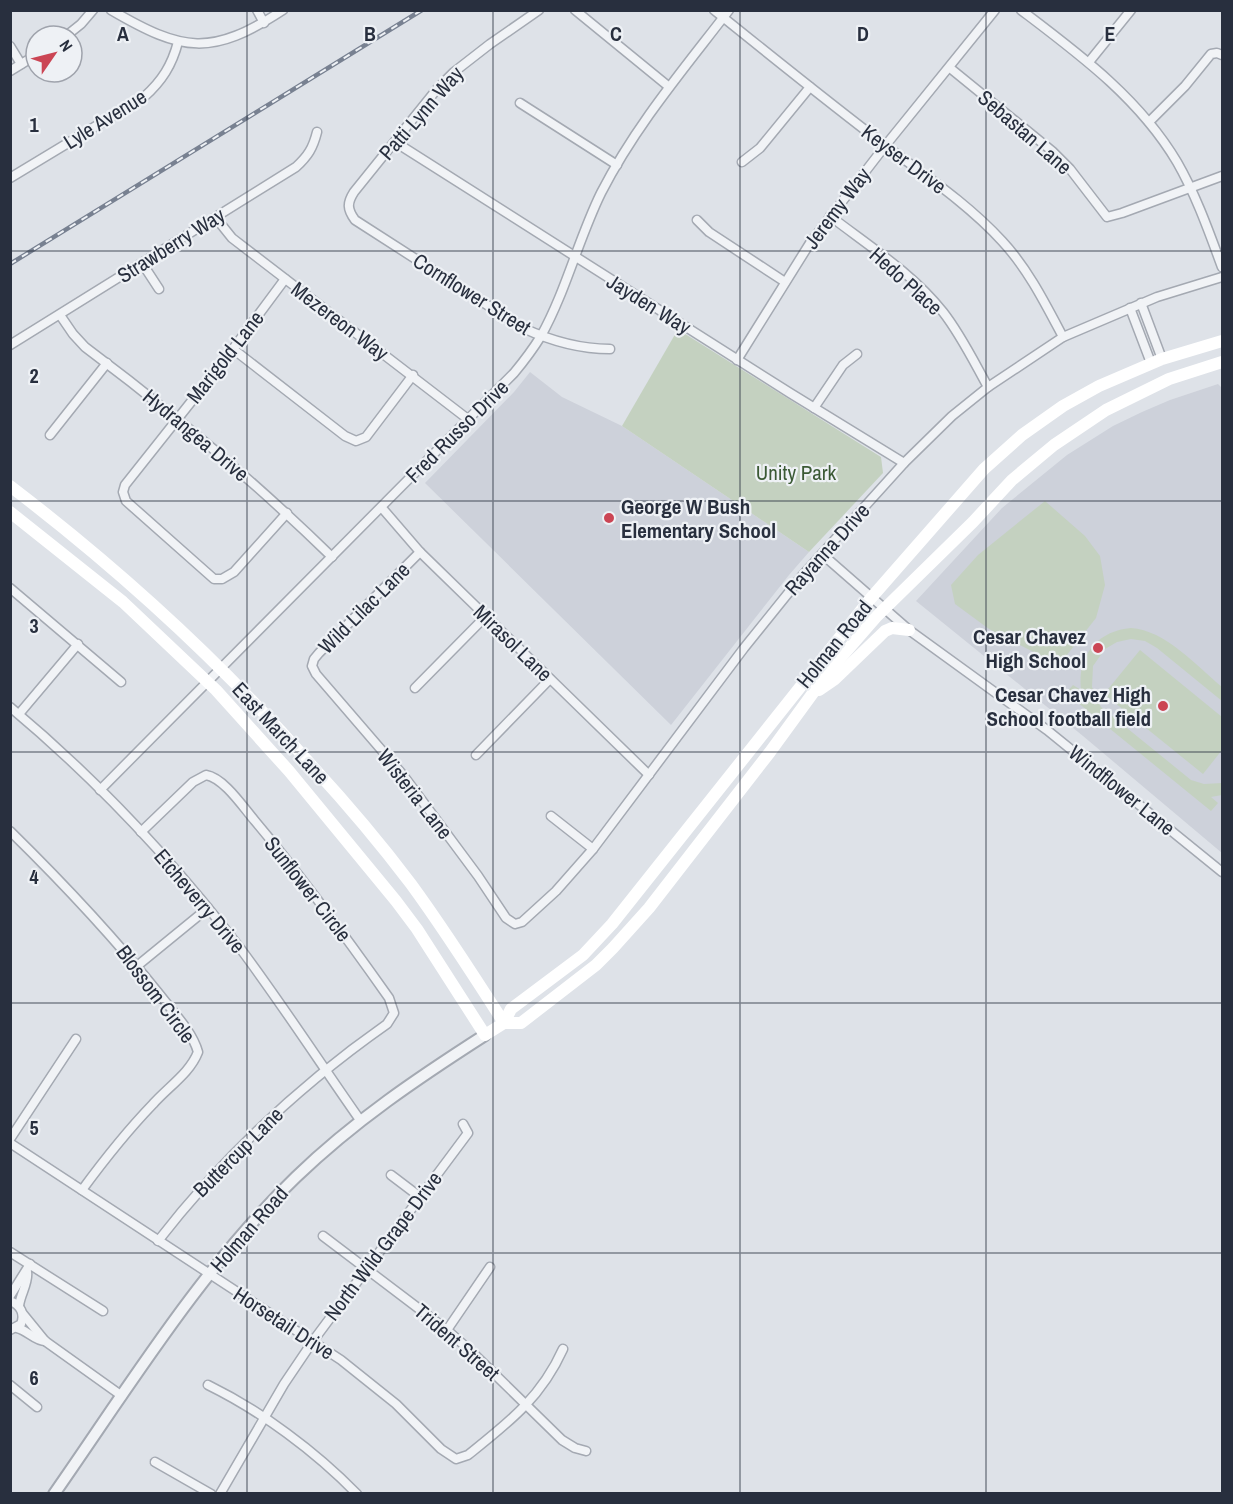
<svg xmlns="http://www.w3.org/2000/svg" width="1233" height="1504" font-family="'Archivo Narrow',sans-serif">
<rect width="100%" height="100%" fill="#dee2e8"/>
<!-- built -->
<g fill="#cdd1da">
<path d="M530,372L562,397L622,426L809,552L789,575L671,725L425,483L514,392Z"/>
<path d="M1218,384L1222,388V853L1083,736L916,601L1002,508L1067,455L1113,426L1142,412L1170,400Z"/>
</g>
<!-- green -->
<g fill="#c4d1c0">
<path d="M677,331L682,332L881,457L883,473L809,552L622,426Z"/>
<path d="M1045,501L1085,536L1100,556L1105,585L1096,618L1059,665L989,629L955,604L951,585L978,555Z"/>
<path d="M1131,628C1165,630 1197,666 1222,687V701L1157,648L1145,641L1131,639L1117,642L1105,649L1093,666L1092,687L1101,707L1191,780L1204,784L1222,783V795L1211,797L1218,803L1211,811L1066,693L1073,685L1081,690C1077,656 1097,631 1131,628Z"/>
<path d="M1140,650L1222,717V750L1203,774L1104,694Z"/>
</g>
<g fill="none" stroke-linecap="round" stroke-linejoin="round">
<!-- minor casing -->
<g stroke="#a4a9b2" stroke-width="11">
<g id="minor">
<path d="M111,10C183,52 211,57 283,10"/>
<path d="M257,10L264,23"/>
<path d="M539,10L490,44L454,72L437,89L354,192C347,203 347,209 355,220L523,328C549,340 581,349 610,349"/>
<path d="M575,10L668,86"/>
<path d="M714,10C771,56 828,102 886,146C926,176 968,204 1002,241C1028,269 1045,303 1063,337"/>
<path d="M1021,10C1079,54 1139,98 1177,162C1196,195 1209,232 1222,267"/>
<path d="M66,36L81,24L93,10"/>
<path d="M10,46L21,64"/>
<path d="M1089,62L1131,10"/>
<path d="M950,68L1052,151L1070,169L1107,217L1122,213L1222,176"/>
<path d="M10,71L36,55"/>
<path d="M520,103L617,165"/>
<path d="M1149,122L1185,86L1211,54L1217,53L1222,55"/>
<path d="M395,142L790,393L904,463"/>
<path d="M742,162L760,148L810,87"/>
<path d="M10,178L144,97C162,81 172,65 178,42"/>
<path d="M830,216C869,246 912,273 943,312C961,335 974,362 988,387"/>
<path d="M216,218L232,238L469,420"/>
<path d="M697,220L709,232L785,282"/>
<path d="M142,263L159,289"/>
<path d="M285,279L233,349L125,485L123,492L126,501L214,579H222L234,572L287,513"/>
<path d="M1141,303L1162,359"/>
<path d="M1130,308L1151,363"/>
<path d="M60,315L73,334L85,347C172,412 254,481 332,557"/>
<path d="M10,345L296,167C308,156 313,148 317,132"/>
<path d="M233,349L345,436L356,441L366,437L413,375"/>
<path d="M737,360L810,243L885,146L995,10"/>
<path d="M814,408L843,365L857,354"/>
<path d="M50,435L107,363"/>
<path d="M382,508L420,552L649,775"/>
<path d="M420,552L319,653L314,659L312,666L316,674L403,775L478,876L506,918L515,924L522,922L556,891L593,849L744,648L802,576L904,463L952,416L988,387L1063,337L1157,297L1222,277"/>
<path d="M822,554L909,630L1047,730L1222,872"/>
<path d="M10,588L121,682"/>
<path d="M415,688L486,616"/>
<path d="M10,707C95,778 172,860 240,948C282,1004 320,1063 360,1120"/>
<path d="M19,714L78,644"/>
<path d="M476,755L550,679"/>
<path d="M100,790L514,373C524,361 533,349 541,336C566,291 578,240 601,193C636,125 683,70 729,10"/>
<path d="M551,816L593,849"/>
<path d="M10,831C63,883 113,936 160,995C173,1012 192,1031 198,1052C190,1073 168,1087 153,1104C127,1131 104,1160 82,1190"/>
<path d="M141,832L193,782L206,775C224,778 243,807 255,821C303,878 346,937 389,998L394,1013L387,1024C300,1085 224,1156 158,1241"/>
<path d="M137,966L208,908"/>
<path d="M10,1139L76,1039"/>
<path d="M10,1143L341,1360L396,1404L441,1449L456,1459L468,1455C508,1423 541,1398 563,1349"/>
<path d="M391,1175L420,1197"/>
<path d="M323,1236L447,1330L474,1354L562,1440L575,1448L586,1451"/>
<path d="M10,1252L103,1311"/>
<path d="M10,1296L30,1264"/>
<path d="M10,1301C21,1305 25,1314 21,1324L10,1330"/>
<path d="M19,1306C20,1295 29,1282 27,1272"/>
<path d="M23,1314L45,1341L122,1396"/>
<path d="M17,1328C27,1330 35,1341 45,1341"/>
<path d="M447,1330L490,1267"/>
<path d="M10,1385L37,1407"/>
<path d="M208,1385C261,1411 315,1451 357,1494"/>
<path d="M155,1462L211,1494"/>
<path d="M220,1494L284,1384L313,1341L468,1133L463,1124"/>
</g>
</g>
<!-- tertiary casing -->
<g stroke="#a4a9b2" stroke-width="14">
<path id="tertiary" d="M54,1494C130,1385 201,1269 296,1177C354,1121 418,1078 485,1035"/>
</g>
<!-- minor -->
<use href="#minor" stroke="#f1f3f6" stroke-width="8"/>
<!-- tertiary -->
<use href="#tertiary" stroke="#f1f3f6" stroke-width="10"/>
<!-- secondary -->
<g stroke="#fff" stroke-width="12">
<path d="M10,486C120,570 221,662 312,766C347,804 380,843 411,884C444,929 474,976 504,1023"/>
<path d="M10,512L123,602L216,690L289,771L396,901L417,929L485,1035L504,1023H521L596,965L613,948L649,908L770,752L829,671L876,617L973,522L1012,480L1054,445L1106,410L1169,379L1222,362"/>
<path d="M819,690L835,679L885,631L892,628L909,630"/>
<path d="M504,1023L511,1009L583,955L612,924L871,598L984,469L1022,435L1063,406L1099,386L1162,359L1222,341"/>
</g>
<!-- rail casing -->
<g stroke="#788191" stroke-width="4.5">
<path id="rail" d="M10,264L422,10"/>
</g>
<!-- rail -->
<use href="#rail" stroke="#eef1f5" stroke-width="2" stroke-dasharray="7" stroke-linecap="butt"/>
</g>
<!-- grid -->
<path fill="none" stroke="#282f3e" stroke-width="1.5" stroke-opacity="0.55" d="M247,10V1494M493,10V1494M740,10V1494M986,10V1494M10,251H1222M10,501H1222M10,752H1222M10,1003H1222M10,1253H1222"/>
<!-- markers -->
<g fill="#cb4554" stroke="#eef1f5" stroke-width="2">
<circle cx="609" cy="518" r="6"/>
<circle cx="1098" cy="648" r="6"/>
<circle cx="1163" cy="706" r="6"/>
</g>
<g text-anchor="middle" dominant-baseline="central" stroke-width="4.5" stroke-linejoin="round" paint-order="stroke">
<!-- street labels -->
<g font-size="21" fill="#282f3e" stroke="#eef1f5">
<text transform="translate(421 113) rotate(-49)">Patti Lynn Way</text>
<text transform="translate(105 119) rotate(-32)">Lyle Avenue</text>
<text transform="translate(1025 132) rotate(41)">Sebastan Lane</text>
<text transform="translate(904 159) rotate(37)">Keyser Drive</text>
<text transform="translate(837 208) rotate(-53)">Jeremy Way</text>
<text transform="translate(171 245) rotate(-32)">Strawberry Way</text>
<text transform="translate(906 281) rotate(42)">Hedo Place</text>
<text transform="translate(472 294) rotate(32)">Cornflower Street</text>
<text transform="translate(649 304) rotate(32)">Jayden Way</text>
<text transform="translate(340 321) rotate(37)">Mezereon Way</text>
<text transform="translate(225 357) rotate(-52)">Marigold Lane</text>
<text transform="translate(457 431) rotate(-45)">Fred Russo Drive</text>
<text transform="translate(196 435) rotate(40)">Hydrangea Drive</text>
<text transform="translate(827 549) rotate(-48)">Rayanna Drive</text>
<text transform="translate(364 608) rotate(-45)">Wild Lilac Lane</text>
<text transform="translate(513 643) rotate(44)">Mirasol Lane</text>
<text transform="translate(834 644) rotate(-51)">Holman Road</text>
<text transform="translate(281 733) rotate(47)">East March Lane</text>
<text transform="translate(1122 790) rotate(39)">Windflower Lane</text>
<text transform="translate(415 794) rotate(52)">Wisteria Lane</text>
<text transform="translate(308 889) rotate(52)">Sunflower Circle</text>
<text transform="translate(200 901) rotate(50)">Etcheverry Drive</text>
<text transform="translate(156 994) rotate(53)">Blossom Circle</text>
<text transform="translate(238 1152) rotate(-45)">Buttercup Lane</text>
<text transform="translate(249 1229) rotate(-49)">Holman Road</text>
<text transform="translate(383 1246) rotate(-53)">North Wild Grape Drive</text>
<text transform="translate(284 1323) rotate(33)">Horsetail Drive</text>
<text transform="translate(457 1342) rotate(41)">Trident Street</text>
</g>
<!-- park labels -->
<g font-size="21" fill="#3b5a35" stroke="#eef1f5">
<text x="796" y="472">Unity Park</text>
</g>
<!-- poi labels -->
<g font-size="21" font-weight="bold" fill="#282f3e" stroke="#eef1f5" text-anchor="end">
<text x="621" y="506" text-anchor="start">George W Bush<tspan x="621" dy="24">Elementary School</tspan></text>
<text x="1086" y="636">Cesar Chavez<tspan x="1086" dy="24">High School</tspan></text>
<text x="1151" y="694">Cesar Chavez High<tspan x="1151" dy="24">School football field</tspan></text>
</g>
</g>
<g font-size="20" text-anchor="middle" font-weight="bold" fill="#282f3e" stroke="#eef1f5" stroke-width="4.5" stroke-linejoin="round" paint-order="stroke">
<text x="123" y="41">A</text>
<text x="370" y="41">B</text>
<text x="616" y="41">C</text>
<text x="863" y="41">D</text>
<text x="1110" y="41">E</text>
<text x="34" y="132">1</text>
<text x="34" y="383">2</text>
<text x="34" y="633">3</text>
<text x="34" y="884">4</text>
<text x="34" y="1135">5</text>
<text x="34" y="1385">6</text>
</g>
<!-- border -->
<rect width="1233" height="1504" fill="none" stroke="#282f3e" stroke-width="24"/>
<!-- north arrow -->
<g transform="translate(54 54) rotate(55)"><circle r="28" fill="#eef1f5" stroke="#9fa3ac" stroke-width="1.5"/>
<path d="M0-4.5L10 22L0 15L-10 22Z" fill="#cb4554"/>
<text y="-9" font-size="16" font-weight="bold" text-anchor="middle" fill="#282f3e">N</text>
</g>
</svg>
